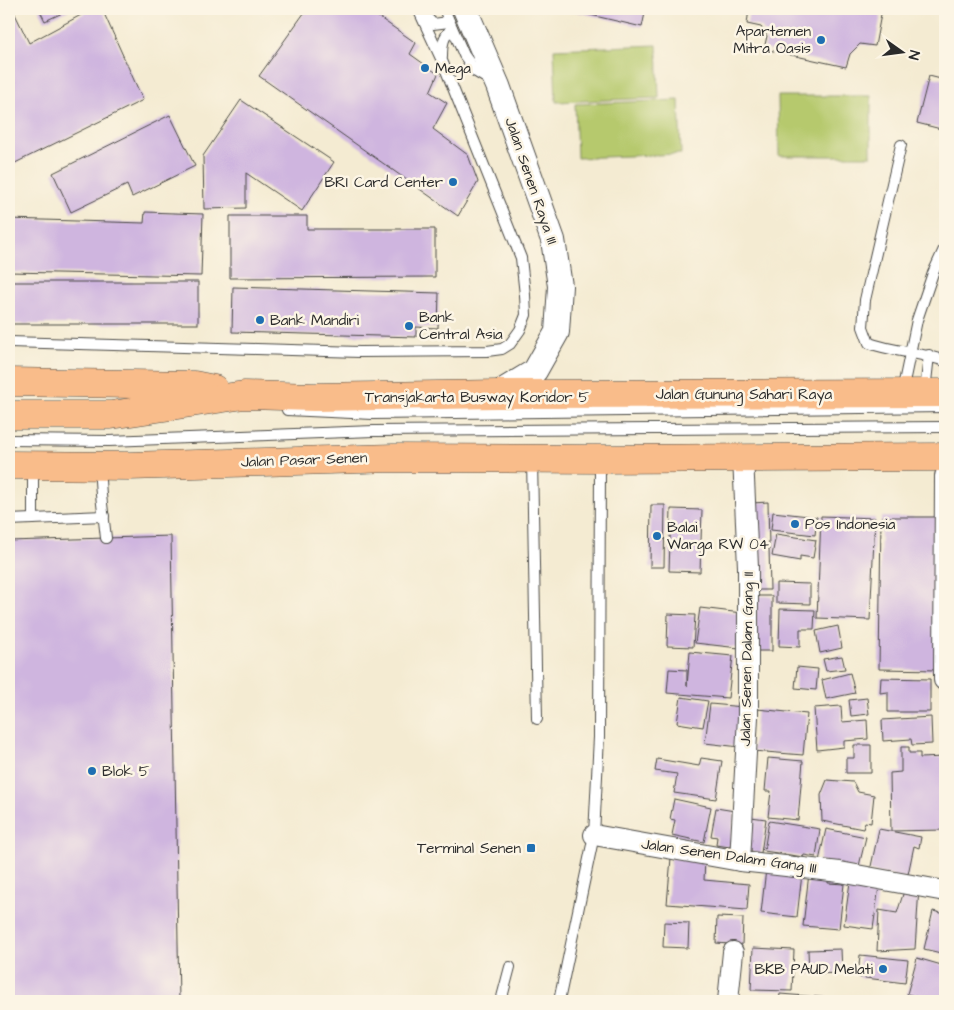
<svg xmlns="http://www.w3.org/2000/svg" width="954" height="1010" font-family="'Architects Daughter',sans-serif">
<rect width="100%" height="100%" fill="#fcf5e5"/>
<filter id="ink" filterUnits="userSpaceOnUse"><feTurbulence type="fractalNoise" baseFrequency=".02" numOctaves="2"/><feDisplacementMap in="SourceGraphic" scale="10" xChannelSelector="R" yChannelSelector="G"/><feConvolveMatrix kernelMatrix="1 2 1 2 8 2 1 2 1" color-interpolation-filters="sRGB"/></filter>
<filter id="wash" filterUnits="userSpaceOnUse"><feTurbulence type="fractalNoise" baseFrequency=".0096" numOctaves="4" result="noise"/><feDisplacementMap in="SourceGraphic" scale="20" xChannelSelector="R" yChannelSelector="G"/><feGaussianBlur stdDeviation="1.12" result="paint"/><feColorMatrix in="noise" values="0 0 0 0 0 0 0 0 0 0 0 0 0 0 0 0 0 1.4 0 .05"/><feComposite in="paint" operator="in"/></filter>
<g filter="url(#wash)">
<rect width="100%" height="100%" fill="#f4ebd2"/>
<!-- green -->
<g fill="#b6c96d" stroke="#707a4c">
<path d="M657,45L659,98L556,102L554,49Z"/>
<path d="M778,96H871V156H779Z"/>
<path d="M679,100L681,154L577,158L575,104Z"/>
</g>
<g id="blocks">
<!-- building -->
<g fill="#cfb5df">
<path d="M9,9H19L14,12L29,43L92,9H102L143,100L9,166Z"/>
<path d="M39,9H71L45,21Z"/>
<path d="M307,9H367L416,43L410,54L438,74L430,92L447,103L433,129L468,155L478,182L458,216L259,76Z"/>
<path d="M565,9H650L645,13L642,27Z"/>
<path d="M749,9H882L875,46L860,44L850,54L846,67L764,49L767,36L761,27L747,24Z"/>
<path d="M929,76L945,80V130L917,123Z"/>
<path d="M241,100L334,162L302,211L246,173V208L204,209L203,156Z"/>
<path d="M170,115L195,166L132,197L127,185L71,212L53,173Z"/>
<path d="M145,212L203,214L201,276L9,272V219L144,223Z"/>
<path d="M230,216H307V229H435V277L230,278Z"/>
<rect x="9" y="282" width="189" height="42"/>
<path d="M233,287L439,293L438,328L416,327V337L232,332Z"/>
<path d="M768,502L770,590H755L752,503Z"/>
<path d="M651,505H665L664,567H650Z"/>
<path d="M671,509L702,510L700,572L669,571Z"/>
<path d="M773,512L817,517L815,535L771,530Z"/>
<path d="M821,516L875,518L870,620L817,618Z"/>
<path d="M881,517H942L940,670L879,669Z"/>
<path d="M776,534L816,540L813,558L800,556V561L772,556Z"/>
<path d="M171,536L179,1001H9V541Z"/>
<path d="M776,583L810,584V604L776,603Z"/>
<rect x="756" y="596" width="16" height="55"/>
<path d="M700,608L742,613L739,648L695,643Z"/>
<path d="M780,609L815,610L814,629H800V647L779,646Z"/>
<path d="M668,614L695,615L693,647L667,646Z"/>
<path d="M838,626L842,648L820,653L816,631Z"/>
<path d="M690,652L733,656L728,698L667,693L669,669L687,670V686Z"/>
<path d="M842,656L845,669L826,671L823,659Z"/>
<path d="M797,667L818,669L816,690L795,688Z"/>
<path d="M850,673L855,693L826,699L822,680Z"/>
<path d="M881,678L930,679V712H888V692L880,693Z"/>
<path d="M942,691H945V711H941Z"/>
<path d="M681,697L708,701L703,727L677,723Z"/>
<path d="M867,698L869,714L851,716L849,700Z"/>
<path d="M710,704L744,707L740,747L705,743Z"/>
<path d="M841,706L842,722L867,720L868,739L844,741V747L817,750L814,708Z"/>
<path d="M757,709L807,714L803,755L753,751Z"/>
<path d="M931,717L932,744L912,745L911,739L883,741L882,720Z"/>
<path d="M854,745H871V773H846V758H854Z"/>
<path d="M901,747H909V753H920V758L945,757V830L891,831L890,773L901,772Z"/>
<path d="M701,758L722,761L716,799L674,793L677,774L655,771L657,759L699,766Z"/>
<path d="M768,758L803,761L798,820L768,817L771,791H765Z"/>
<path d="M827,780L853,782L858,792L874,795L871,823L865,822L863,829L822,821L821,795Z"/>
<path d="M674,799L711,807L704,842L672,835L675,820L670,819Z"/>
<path d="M716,808L735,811L730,847L716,845L717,837L711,836Z"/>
<path d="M751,817L766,819L761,853L745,850Z"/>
<path d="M769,821L820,829L816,857L804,855L803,857L764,851Z"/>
<path d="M826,829L866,837L858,870L819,861Z"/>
<path d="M879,829L921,837L919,848L914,846L907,879L870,871Z"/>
<path d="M671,858L705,860L704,880L749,884L747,910L667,904Z"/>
<path d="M766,869L802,874L797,917L761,913Z"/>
<path d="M809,873L828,875V883L844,884L839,929L803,926Z"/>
<path d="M850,882L879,886L873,929L844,925Z"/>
<path d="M905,888H919L915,949L877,951L879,910L897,913Z"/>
<path d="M933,911L945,914V954L924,949Z"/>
<path d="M717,917L743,918L742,945L716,943Z"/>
<path d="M664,922L689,923L688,948L663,947Z"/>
<path d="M753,948L794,950L792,991L751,990Z"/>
<path d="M841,949L842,973L809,974L808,950Z"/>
<path d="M860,955L908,960L905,983L858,977Z"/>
<path d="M917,958L945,966V1001H933L907,994Z"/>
<path d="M780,994L856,1000V1001H779Z"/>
</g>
</g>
</g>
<g filter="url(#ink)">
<use href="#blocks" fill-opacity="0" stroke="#494844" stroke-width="1"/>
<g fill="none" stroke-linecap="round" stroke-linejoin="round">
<!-- service casing -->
<g stroke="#494844" stroke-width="12">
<g id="service">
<path d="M444,9L464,55L476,72L491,81"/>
<path d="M425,15L433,24L449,22"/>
<path d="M442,57C442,44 443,37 452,28"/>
<path d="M901,145L865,300L863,327L869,343C894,352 920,352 945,361"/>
<path d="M9,342L360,352L487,351L502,349L510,344L520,330L526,315L525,295L521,258L443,63L418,9"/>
<path d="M925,391L929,355"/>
<path d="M902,392L917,320L933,273L945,247"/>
<path d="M287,410L373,414L945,407"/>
<path d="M9,440L109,441L374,431L945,427"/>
<path d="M532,460L537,719"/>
<path d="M99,466L101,495L106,538"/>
<path d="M33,519V466"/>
<path d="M9,520L104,516"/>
<path d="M501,1001L510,967"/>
<path d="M559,1001L594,835L599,737L600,461"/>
</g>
</g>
<!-- minor casing -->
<g stroke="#494844" stroke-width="22">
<g id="minor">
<path d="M944,680L945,476"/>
<path d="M594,835L740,861L840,872L945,891"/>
<path d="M740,861L748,717V567L743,457"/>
<path d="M728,1001L733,952"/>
</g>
</g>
<!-- tertiary casing -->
<g stroke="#494844" stroke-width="26">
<path id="tertiary" d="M465,9L498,86L553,240L560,286L557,332L535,371L497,394"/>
</g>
<!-- primary casing -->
<g stroke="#494844" stroke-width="29">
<g id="primary">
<path d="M9,382L194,385L214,389"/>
<path d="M9,415H111L244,395L314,397L497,394L945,393"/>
<path d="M9,465L129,466L393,458L600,459L945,457"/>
</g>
</g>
<!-- service -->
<use href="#service" stroke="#fff" stroke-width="10"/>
<!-- minor -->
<use href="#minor" stroke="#fff" stroke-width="20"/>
<!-- tertiary -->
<use href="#tertiary" stroke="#fff" stroke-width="24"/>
<!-- primary -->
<use href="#primary" stroke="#f9bc8a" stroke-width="28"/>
</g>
</g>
<!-- markers -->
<g fill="#1f6fb2" stroke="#fcf5e5" stroke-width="2">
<circle cx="821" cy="40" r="5"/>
<circle cx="425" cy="68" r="5"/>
<circle cx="453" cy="182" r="5"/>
<circle cx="260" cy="320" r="5"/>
<circle cx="409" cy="326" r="5"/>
<circle cx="795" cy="524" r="5"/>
<circle cx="657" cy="536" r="5"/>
<circle cx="92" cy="771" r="5"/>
<rect x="526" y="843" width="10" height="10" rx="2.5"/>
<circle cx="883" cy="969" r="5"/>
</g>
<g text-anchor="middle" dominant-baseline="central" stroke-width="5" stroke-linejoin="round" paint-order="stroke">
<!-- poi labels -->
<g font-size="15" fill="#2b2b2b" stroke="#fcf5e5" text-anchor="start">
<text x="811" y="31" text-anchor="end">Apartemen<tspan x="811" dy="17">Mitra Oasis</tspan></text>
<text x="435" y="68">Mega</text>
<text x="443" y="182" text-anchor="end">BRI Card Center</text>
<text x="419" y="317">Bank<tspan x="419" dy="17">Central Asia</tspan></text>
<text x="270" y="320">Bank Mandiri</text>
<text x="805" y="524">Pos Indonesia</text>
<text x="667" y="527">Balai<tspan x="667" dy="17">Warga RW 04</tspan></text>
<text x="102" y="771">Blok 5</text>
<text x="521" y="848" text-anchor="end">Terminal Senen</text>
<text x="873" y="969" text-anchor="end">BKB PAUD Melati</text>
</g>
<!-- street labels -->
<g font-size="15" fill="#2b2b2b" stroke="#fcf5e5">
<text transform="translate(531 181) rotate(71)">Jalan Senen Raya III</text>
<text x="744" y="394">Jalan Gunung Sahari Raya</text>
<text x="477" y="397">Transjakarta Busway Koridor 5</text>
<text transform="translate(304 460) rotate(-2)">Jalan Pasar Senen</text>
<text transform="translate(747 659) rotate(-89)">Jalan Senen Dalam Gang II</text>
<text transform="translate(729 856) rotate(8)">Jalan Senen Dalam Gang III</text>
</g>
</g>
<!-- margin -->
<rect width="954" height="1010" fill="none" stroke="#fcf5e5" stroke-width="30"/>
<!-- north arrow -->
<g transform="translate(902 52) rotate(104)" stroke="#fcf5e5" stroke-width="4" paint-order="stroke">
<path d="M0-4L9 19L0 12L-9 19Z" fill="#2b2b2b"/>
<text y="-8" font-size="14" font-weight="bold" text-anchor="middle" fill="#2b2b2b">N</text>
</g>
</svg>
